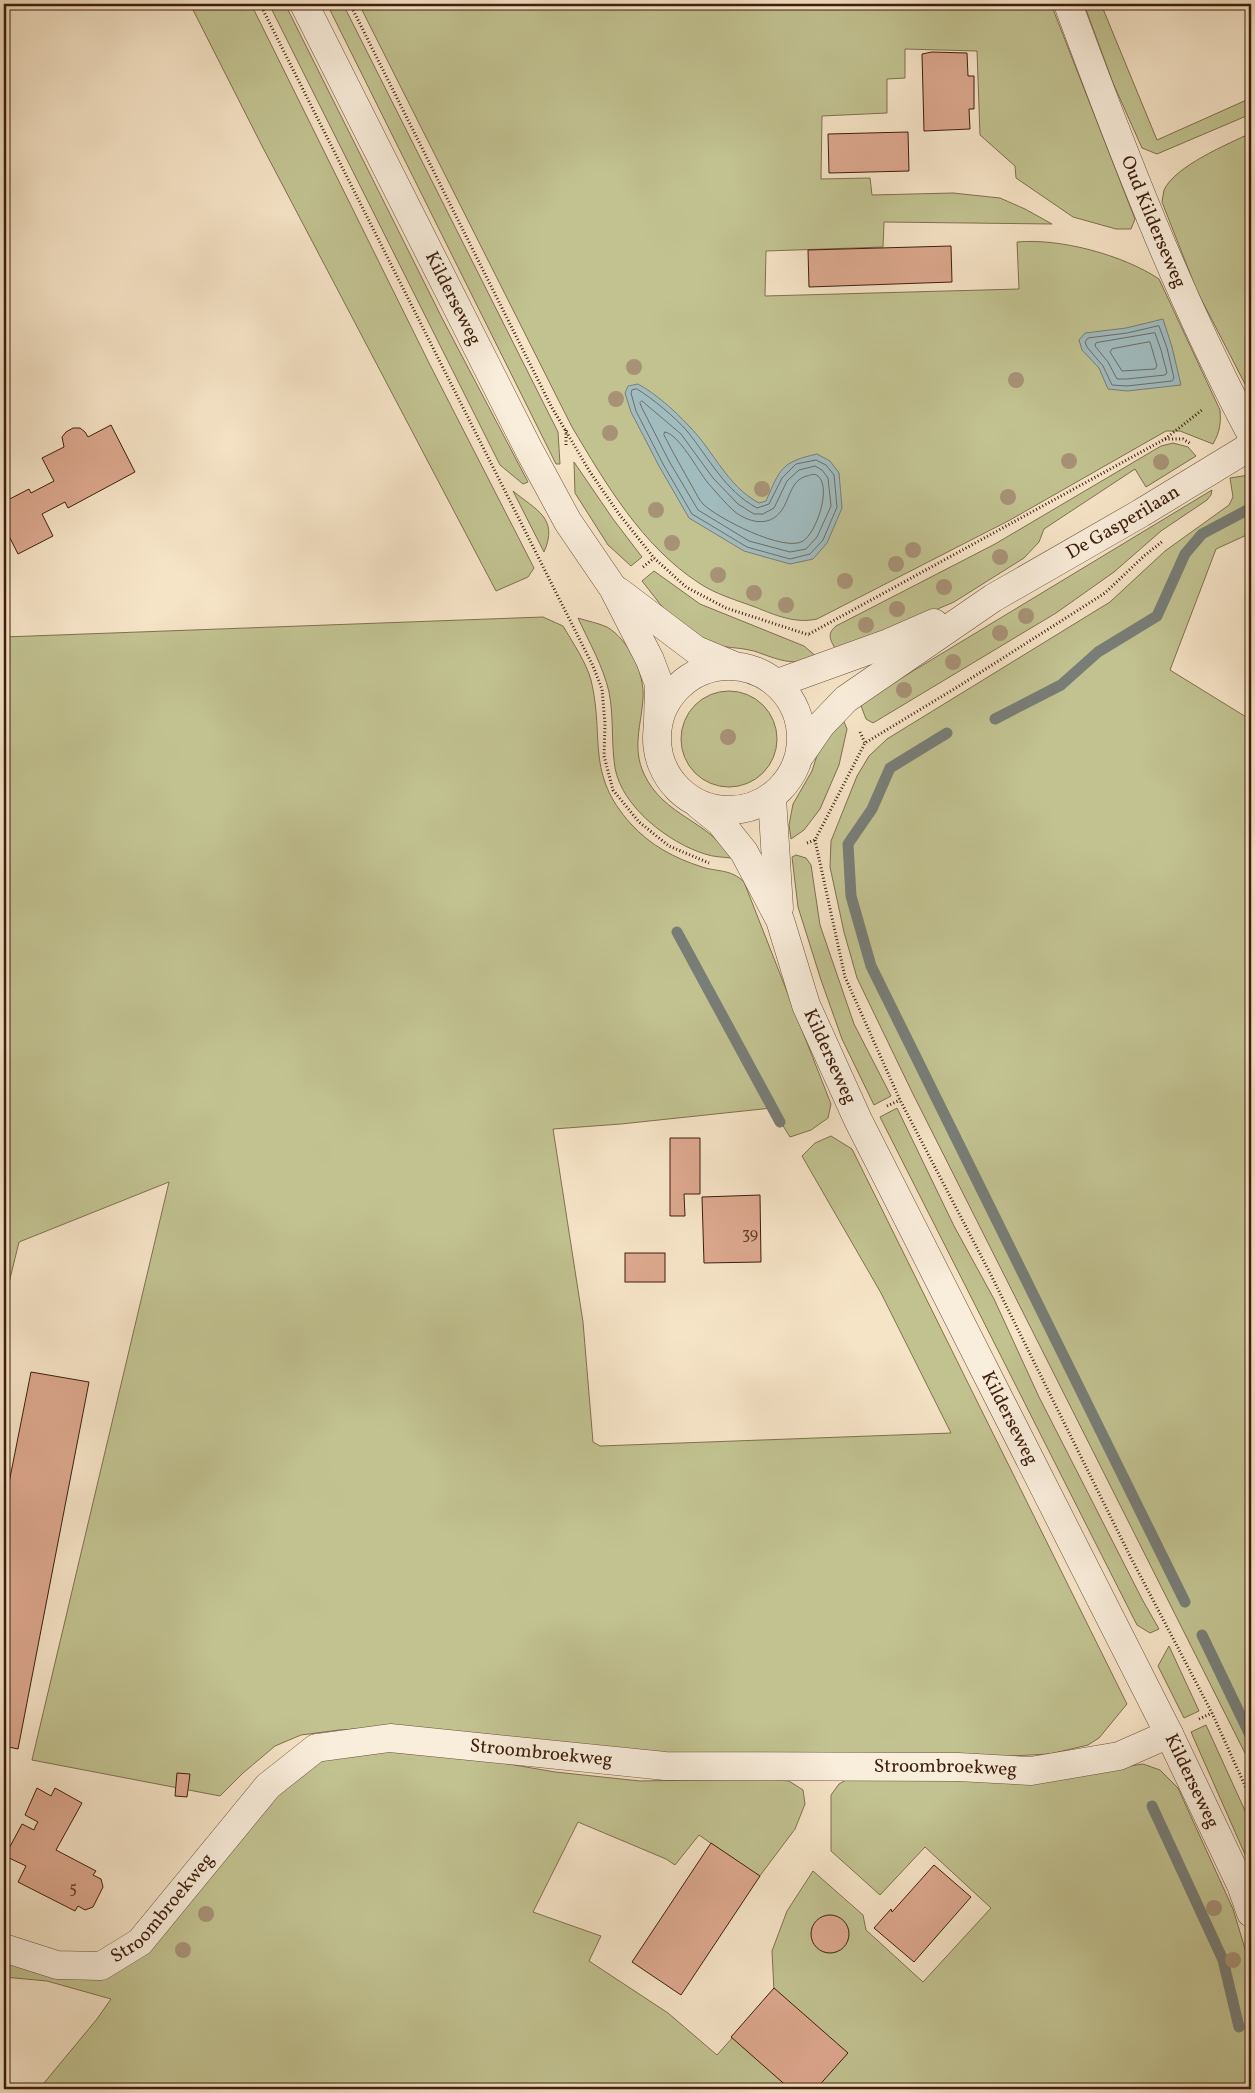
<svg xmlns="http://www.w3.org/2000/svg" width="1255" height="2093" font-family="Vollkorn,serif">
<rect width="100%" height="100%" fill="#f6e4c7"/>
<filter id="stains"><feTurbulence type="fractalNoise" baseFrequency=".004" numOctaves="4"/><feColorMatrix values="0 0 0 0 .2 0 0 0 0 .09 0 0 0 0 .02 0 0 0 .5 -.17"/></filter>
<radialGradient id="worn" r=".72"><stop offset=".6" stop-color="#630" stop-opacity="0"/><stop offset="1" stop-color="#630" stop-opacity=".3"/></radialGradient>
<!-- green -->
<g fill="#c2c291" stroke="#80704e">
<path d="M190,4H251L430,365L534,568L528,577L496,591L261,144Z"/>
<path d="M269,4H285L442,318L528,482L523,484L500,465Z"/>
<path d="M327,4H343L558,432L560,464H556Z"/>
<path d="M359,4H1051L1135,219L1131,229H1116L1073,217L1016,178L1015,166L980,135L977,51L905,49V78L887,79V113L822,116L821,179L870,178L872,195L953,193L1000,198L1025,209L1052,224L884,222L883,247L766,251L765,296L1019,289L1017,242C1060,238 1123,255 1159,279L1220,410C1221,423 1220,432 1213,444L1180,431H1166L1010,520L817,619C795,624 775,615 755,607C736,600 715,594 699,583C642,546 606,484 572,427Z"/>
<path d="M1084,4H1101L1157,140L1251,98V114L1157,154L1142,148L1113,83Z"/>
<path d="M1251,133V391L1245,384L1197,291L1162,202C1163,198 1163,194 1164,190C1175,166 1228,144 1251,133Z"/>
<path d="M1173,443L1188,447L1196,456L1146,487L1135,469L1044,529L1039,542L1024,558L954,602L837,652C832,642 825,635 836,626L995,544L1161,446Z"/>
<path d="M574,462L613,519L642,557L631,566L608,545L575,493Z"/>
<path d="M1249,475L1251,476V533L1216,549L1170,670L1251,720V1765L912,1092L857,978L844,932L830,867L831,841L857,776L869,756L887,739L1110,602L1165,551L1229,505L1233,497L1230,478Z"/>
<path d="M1212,490L1211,495L1207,500L1161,531L1114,572L1056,613L873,723L866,719L860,703Z"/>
<path d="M513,491C536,510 559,518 544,552Z"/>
<path d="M654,571L700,604L804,646L818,658C790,666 780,660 754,651C740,647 723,648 709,644C682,637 659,602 642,581Z"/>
<path d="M543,617L563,626C573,643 586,662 591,680C605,739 585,773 631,824C650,845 674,858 702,867C718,872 731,869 744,882L831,1104L828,1118L811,1130L790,1137L772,1108L621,1124L553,1129L583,1322L593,1442L600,1446L951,1433L881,1293L802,1156L815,1143L831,1136L852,1149L1127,1704L1099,1738L1088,1745L1050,1754L950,1759L698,1760L393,1727L339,1730L301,1735L275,1746L243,1773L220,1796L32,1760L169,1182L19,1242L4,1303V637Z"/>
<path d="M578,618C587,621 598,623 607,627C629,640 645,674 643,699C641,726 632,748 644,774C664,817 709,820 731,858C723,857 713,857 705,854C669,843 622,807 615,768C611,743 614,717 609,692C603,666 589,642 578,618Z"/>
<circle cx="729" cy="739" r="48"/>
<path d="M842,717L847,729L839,765L820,809L804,830L791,839L789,825L793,804L812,771L821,743Z"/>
<path d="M796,855L806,858L811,865L820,925L854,1024L891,1096L874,1105L842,1039L821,980L798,907L792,857Z"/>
<path d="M897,1108L954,1226L994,1299L1039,1397L1142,1599L1159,1629L1150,1633L1137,1625L880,1117Z"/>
<path d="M1169,1646L1199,1711L1184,1718L1158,1666Z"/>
<path d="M1206,1725L1251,1824V1868L1191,1732Z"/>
<path d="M392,1744L555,1772L640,1781L763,1779L789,1781L803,1790L805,1804L795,1829L759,1877L699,1835L675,1865L666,1859L578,1822L533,1912L601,1936L589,1961L668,2013L717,2055L774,1991L772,1951L787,1911L813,1871L863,1915L866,1930L923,1982L991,1908L925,1847L880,1895L831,1851V1795L839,1784L855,1775L1130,1766L1143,1764L1160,1770L1178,1788L1233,1909L1249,1962L1251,1971V2089H39L97,2019L111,1999L47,1981L4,1977V1962L124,1954L231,1836L322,1754Z"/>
</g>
<!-- water -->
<g fill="#a1bcbf" stroke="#797d77">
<path d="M1163,319L1172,347L1181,385L1127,391L1108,389L1099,368L1082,350L1079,340L1085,333L1126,328Z"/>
<path d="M638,384C656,394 674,410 689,426C714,451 726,485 759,503L766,501C780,469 781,462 817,454L830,461L839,473L842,508L827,543L813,559L790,564L744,551L689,518L659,466L631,412L625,393L628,386Z"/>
</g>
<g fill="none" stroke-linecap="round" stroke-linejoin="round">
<!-- shore -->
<g stroke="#706d65" stroke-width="1">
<path d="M1159,326L1167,348L1174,378L1172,381L1127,386L1112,385L1103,366L1087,347L1085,342L1088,338L1127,333Z"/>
<path d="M1155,333L1161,350L1167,373L1165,375L1127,379H1117L1108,362L1095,346L1096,343Z"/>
<path d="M1150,342L1157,366L1155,369L1122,371L1110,352L1112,349Z"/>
<path d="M637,389C652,398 676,418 687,431C709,458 725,491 757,508L769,504L782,478L796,464L816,460L826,465L834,475L837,507L823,540L810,554L790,559L747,547L692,514L663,464L636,411L631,393L632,390Z"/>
<path d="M642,401L681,434L713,478L738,504L754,514H763L774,508L787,481L799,470L815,466L822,470L828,478L831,506L817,537L806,549L790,552L749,541L698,510L669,461L642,408L640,403Z"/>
<path d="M665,432C679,434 698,471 708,483C716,492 725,503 734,511C747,522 769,528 781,511C790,500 790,480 807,476C811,475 814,473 818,476C832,488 816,533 803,541C785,553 717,518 703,504C699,500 696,493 693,488C683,470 673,453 664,435Z"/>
</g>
<!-- stream -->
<g stroke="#797d77" stroke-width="11">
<path d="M995,719L1061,685L1098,652L1157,616L1185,554L1202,534L1251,508"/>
<path d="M947,733L890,768L872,809L848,844L851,896L871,966L1185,1602"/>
<path d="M677,932L780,1122"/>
<path d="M1202,1635L1251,1737"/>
<path d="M1152,1806L1223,1960L1239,2027"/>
</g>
</g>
<!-- building -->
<g fill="#dda88f" stroke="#3e1e0b">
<path d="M932,52L967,53L968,76H974V109H969L970,129L924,131L922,54Z"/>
<path d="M908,132L909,171L829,173L828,134Z"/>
<path d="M951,246L952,282L809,287L808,250Z"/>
<path d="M111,425L135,472L68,508L65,502L42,514L53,536L18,554L4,526V502L29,489L31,493L54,481L42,458L64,447L62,437L66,432L73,428H80L85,432L88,437Z"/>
<path d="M670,1138H700V1194H684L685,1216H670Z"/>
<path d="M760,1195L761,1262L704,1263L702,1197Z"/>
<rect x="625" y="1253" width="40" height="29"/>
<path d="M31,1372L89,1382L18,1749L4,1746V1508Z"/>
<path d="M177,1773L190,1774L187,1797L175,1796Z"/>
<path d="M37,1788L51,1796L55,1788L82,1803L56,1850L96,1871L93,1875L101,1879L103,1887L93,1907L85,1910L78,1906L75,1911L18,1882L26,1866L5,1856L22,1824L34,1830L36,1825L38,1822L25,1815Z"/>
<path d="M711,1843L760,1876L681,1995L632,1962Z"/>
<path d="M934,1865L971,1897L914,1962L874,1928L891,1909L892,1912Z"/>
<circle cx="830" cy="1934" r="19"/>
<path d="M774,1988L848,2053L816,2089H790L731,2037Z"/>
</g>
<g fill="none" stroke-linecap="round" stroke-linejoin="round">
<!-- minor casing -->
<g stroke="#6c503a" stroke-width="29">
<g id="minor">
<path id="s1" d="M304,4L529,450L568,522L613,588L650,660L659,684L658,722"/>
<path id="s2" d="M1068,4C1122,150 1178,296 1251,434"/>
<path d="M618,591L696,650L732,665"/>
<circle cx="729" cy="738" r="72"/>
<path d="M778,683L886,644L934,623"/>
<path id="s3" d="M801,754L821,725L846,699L897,664L993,598L1141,513L1251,446"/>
<path d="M772,798L779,908"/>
<path id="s4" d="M699,805L720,822L744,852L780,920L806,1005L858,1120L1169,1734L1241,1885L1251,1913"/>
<path id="s5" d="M4,1948L57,1965L101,1966L140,1942L268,1786L316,1748L390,1738L665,1766L958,1767L1031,1771L1119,1756L1169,1734"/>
</g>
</g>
<!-- path -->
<g stroke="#3e1e0b" stroke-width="3" stroke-dasharray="1 2.5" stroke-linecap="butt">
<path d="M260,4L593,666L602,689L605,724L604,756L613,790L639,822L669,846L709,863"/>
<path d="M350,4L551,406L590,472L619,514L654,558L686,587L726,608L809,635"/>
<path d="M566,430V446"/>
<path d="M1165,439L1202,410"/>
<path d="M643,567L654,558"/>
<path d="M809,634L1165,439H1183L1191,444"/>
<path d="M860,732L865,743"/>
<path d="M815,840L845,977L900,1100L991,1275L1130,1556L1212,1713L1251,1799"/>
<path d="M807,843L815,840L865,743L959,686L1105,593L1144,556L1163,541"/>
<path d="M887,1106L900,1100"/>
<path d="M1199,1719L1212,1713"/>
</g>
<!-- minor -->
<use href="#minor" stroke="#f9eddb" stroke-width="28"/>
</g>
<!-- trees -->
<g fill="#a79276">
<circle cx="634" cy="367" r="8"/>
<circle cx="1016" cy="380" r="8"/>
<circle cx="616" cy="399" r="8"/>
<circle cx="610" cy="433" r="8"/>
<circle cx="1069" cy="461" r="8"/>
<circle cx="1161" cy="462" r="8"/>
<circle cx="762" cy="489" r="8"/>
<circle cx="1008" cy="497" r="8"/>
<circle cx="656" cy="510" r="8"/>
<circle cx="672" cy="543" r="8"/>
<circle cx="913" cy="550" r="8"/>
<circle cx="1000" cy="557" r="8"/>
<circle cx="896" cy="564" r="8"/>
<circle cx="718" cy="575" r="8"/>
<circle cx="845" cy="581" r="8"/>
<circle cx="944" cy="587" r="8"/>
<circle cx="754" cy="593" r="8"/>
<circle cx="786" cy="605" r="8"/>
<circle cx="897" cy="609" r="8"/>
<circle cx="1026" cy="616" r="8"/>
<circle cx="866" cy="625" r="8"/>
<circle cx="1000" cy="633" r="8"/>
<circle cx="953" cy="662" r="8"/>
<circle cx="904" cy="690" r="8"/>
<circle cx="728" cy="737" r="8"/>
<circle cx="1214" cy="1908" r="8"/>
<circle cx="206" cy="1914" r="8"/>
<circle cx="183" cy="1950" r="8"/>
<circle cx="1233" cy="1960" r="8"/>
</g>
<g text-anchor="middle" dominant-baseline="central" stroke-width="4" stroke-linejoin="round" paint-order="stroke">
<!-- number labels -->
<g font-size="16" fill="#66402c">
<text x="750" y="1235">39</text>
<text x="73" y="1889">5</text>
</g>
<!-- street labels -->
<g font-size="19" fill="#3e1e0b" stroke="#f9eddb">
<text stroke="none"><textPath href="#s2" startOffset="234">Oud Kilderseweg</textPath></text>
<text stroke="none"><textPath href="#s1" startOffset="330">Kilderseweg</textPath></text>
<text stroke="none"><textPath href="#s3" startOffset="400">De Gasperilaan</textPath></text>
<text stroke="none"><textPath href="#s4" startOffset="288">Kilderseweg</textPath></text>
<text stroke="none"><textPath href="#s4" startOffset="692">Kilderseweg</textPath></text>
<text stroke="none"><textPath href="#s5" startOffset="635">Stroombroekweg</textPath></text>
<text stroke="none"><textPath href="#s5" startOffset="1040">Stroombroekweg</textPath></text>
<text stroke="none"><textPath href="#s4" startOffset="1098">Kilderseweg</textPath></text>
<text stroke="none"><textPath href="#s5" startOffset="185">Stroombroekweg</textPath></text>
</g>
</g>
<!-- margin -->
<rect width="1255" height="2093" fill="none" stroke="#f6e4c7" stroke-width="20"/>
<rect x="5" y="5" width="1245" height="2083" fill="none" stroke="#3e1e0b" stroke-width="2.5"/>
<rect x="10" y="10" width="1235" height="2073" fill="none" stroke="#3e1e0b"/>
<rect width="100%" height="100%" filter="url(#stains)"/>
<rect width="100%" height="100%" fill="url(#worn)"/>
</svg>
